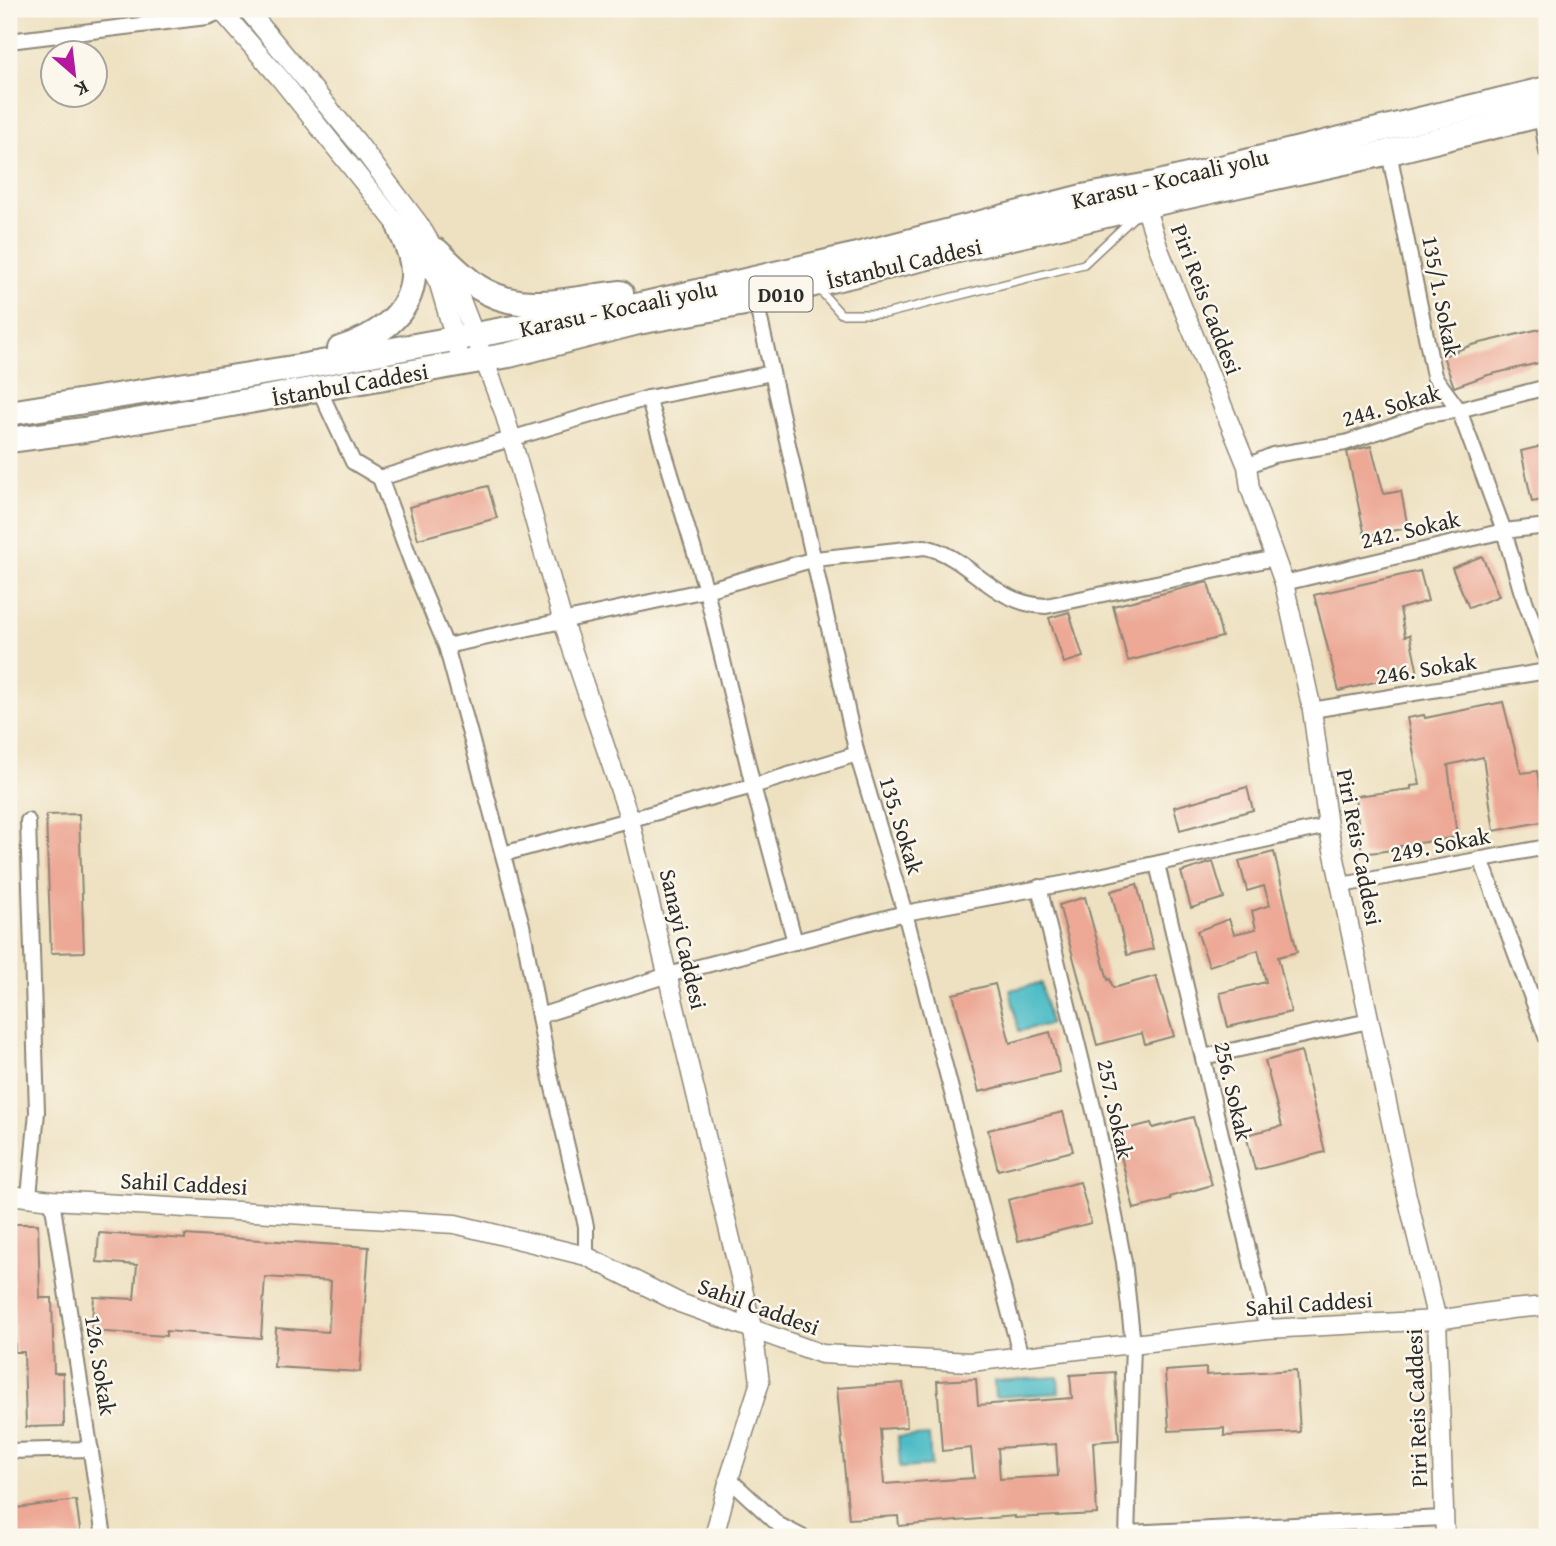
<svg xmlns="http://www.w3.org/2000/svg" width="1556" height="1546" font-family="'Gentium Book Plus',serif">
<rect width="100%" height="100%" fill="#fbf7ec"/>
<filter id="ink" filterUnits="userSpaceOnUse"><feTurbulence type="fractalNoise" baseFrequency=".0143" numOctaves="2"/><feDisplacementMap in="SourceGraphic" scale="14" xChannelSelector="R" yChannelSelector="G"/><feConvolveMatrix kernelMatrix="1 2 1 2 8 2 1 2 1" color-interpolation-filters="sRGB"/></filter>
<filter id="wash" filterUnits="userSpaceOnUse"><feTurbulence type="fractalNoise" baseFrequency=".00686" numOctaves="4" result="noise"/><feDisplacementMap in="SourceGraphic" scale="28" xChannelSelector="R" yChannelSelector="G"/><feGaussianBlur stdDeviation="1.57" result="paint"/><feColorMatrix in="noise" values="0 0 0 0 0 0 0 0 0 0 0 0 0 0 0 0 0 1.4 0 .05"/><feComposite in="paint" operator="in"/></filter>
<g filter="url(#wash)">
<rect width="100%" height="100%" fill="#eee1c1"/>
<!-- water -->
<g fill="#4ebcc6" stroke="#3c7478" stroke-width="2">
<path d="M1041,983L1050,1024L1019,1031L1010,990Z"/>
<path d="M1058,1377L1059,1393L995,1397L994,1381Z"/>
<path d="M929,1435L931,1466L900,1468L898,1437Z"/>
</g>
<g id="blocks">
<!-- building -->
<g fill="#eda996" fill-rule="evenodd">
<path d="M1544,328L1547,361L1488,375L1454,387L1443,356L1472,345Z"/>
<path d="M1371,446L1384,494L1401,491L1408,528L1365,536L1347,452Z"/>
<path d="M1542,446L1547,469V499L1532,502L1521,451Z"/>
<path d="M488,486L497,518L418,539L409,507Z"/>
<path d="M1482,556L1499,596L1469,608L1452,568Z"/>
<path d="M1420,571L1428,601L1400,609L1405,636L1410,635L1418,674L1395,679L1394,677L1339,691L1314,595Z"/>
<path d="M1208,582L1222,637L1128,661L1113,606Z"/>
<path d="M1069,612L1083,657L1064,663L1049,618Z"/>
<path d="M1503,702L1521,773L1537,771L1546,821L1494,831L1483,757L1448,765L1457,837L1400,846V849L1362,854L1355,796L1411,789V786L1420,785L1407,718L1424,715L1425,718Z"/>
<path d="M1247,787L1253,810L1180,830L1174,807Z"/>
<path d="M79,814L84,952L51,953L46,815Z"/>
<path d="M1274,852L1297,952L1278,957L1291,1012L1228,1027L1220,993L1266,982L1258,950L1209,966L1197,931L1229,919L1234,934L1256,929L1252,911L1270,905L1264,886L1247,891L1239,861Z"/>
<path d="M1213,862L1224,898L1191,908L1181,872Z"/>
<path d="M1137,884L1153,949L1127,955L1111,891Z"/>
<path d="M1085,897L1108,980L1110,979L1113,988L1156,976L1174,1036L1145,1044L1142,1033L1097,1045L1059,905Z"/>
<path d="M995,984L1010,1043L1050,1032L1060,1072L979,1092L953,994Z"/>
<path d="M1301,1051L1325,1152L1255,1170L1246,1135L1282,1126L1265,1061Z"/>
<path d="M1063,1112L1073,1151L998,1170L988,1130Z"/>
<path d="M1193,1117L1212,1185L1170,1197V1200L1134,1209L1115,1132L1151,1123L1153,1128Z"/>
<path d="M1080,1182L1091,1223L1018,1241L1008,1200Z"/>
<path d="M9,1224H38L40,1298H52L54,1373H63L64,1426L26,1427L24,1352H15L13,1277L9,1278Z"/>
<path d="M99,1233L185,1239V1235L369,1247L360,1372L274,1367L276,1328L328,1332L331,1281L265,1277L261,1338L166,1331V1336L91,1331L94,1297L134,1299L137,1265L97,1262Z"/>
<path d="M1206,1368V1375L1296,1370L1300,1432L1224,1436V1428L1169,1431L1165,1371Z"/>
<path d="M1115,1372L1119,1440L1093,1442L1097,1514L1015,1518V1516L899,1526L898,1516L849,1519L837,1388L903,1383L907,1427L880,1429L884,1484L974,1478L971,1448L942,1451L937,1381L976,1379L978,1405L1072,1398L1070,1375ZM1056,1444L1058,1476L1000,1479L998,1448Z"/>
<path d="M76,1500L81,1537H9V1509Z"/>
</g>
</g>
</g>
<g filter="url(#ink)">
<use href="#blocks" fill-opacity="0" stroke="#8c8676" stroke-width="2"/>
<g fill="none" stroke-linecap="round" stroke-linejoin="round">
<!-- service casing -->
<g stroke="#8c8676" stroke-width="10">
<path id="service" d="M817,287L841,314H885L1084,264L1133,218"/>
</g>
<!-- minor casing -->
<g stroke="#8c8676" stroke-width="18">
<g id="minor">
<path d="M9,41L207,17L228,9"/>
<path d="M1541,114L1547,152"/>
<path d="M1388,147L1434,376L1459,410L1504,531L1521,590L1547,660"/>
<path d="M756,301L857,754L905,913L1021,1357"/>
<path d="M319,389L353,462L380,478L417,577L446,646L522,925L549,1071L586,1226V1256"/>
<path d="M648,398L706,590L753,786L795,942"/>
<path d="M1247,466L1273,455L1345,443L1426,415L1459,410L1547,387"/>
<path d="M380,478L648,398L772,373"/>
<path d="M1284,583L1504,531L1547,526"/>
<path d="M446,646L706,590L815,559L925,547C971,557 991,604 1046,606L1275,558"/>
<path d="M1312,710L1547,671"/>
<path d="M28,821L37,1112L29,1196"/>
<path d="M503,854L753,786L857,754"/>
<path d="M1481,859L1547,1039"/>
<path d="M1157,864L1267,1329"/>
<path d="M1342,885L1547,847"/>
<path d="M1039,887L1096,1119L1124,1262L1133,1344L1127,1537"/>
<path d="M539,1016L668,975L905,913L1072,882L1328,826"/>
<path d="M1203,1057L1369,1021"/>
<path d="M52,1200L104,1537"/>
<path d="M9,1451L91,1449"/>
<path d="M729,1479L779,1525L802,1537"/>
<path d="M1127,1533L1444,1518"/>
</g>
</g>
<!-- tertiary casing -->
<g stroke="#8c8676" stroke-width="21">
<g id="tertiary">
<path d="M220,9L279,77L428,263L439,284L458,349"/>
<path d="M247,9L357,142L419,224L454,282L475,336L504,412L563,622L630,820L753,1331L760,1382L729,1479L714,1537"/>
<path d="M1142,196L1158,247L1247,466L1250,488L1284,583L1312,710L1328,826L1406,1192L1437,1320L1445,1537"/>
<path d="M9,1195L52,1200L455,1224L586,1256L680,1303L822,1354L970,1362L1267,1329L1437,1320L1511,1309L1547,1306"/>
</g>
</g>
<!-- trunk casing -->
<g stroke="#8c8676" stroke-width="28">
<g id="trunk">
<path d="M437,251C450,263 463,277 478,287C523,316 572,298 621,293"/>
<path d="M340,349C374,338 411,316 413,276C414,259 406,243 400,228"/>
<path d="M9,413L299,367L641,305L849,257L1082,197L1155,184L1547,89"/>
<path d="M9,440L84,430L509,355L638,322L756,301L814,284L1161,202L1390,152L1547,113"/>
</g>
</g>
<!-- service -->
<use href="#service" stroke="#fff" stroke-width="7"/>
<!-- minor -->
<use href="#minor" stroke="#fff" stroke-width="14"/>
<!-- tertiary -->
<use href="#tertiary" stroke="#fff" stroke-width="18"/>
<!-- trunk -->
<use href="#trunk" stroke="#fff" stroke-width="24"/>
</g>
</g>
<g text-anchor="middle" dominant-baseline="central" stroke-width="5" stroke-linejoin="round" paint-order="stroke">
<!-- shield labels -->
<rect fill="#fbf7ec" stroke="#696865" stroke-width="2" x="749.5" y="276.5" width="63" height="35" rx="5"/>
<g font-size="21" font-weight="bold" fill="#2b2b2b">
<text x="781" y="294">D010</text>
</g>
<!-- street labels -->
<g font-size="23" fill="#2b2b2b" stroke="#fbf7ec">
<text transform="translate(1170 178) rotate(-13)">Karasu - Kocaali yolu</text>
<text transform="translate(904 263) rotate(-13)">İstanbul Caddesi</text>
<text transform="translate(1442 296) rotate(79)">135/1. Sokak</text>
<text transform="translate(1207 299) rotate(69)">Piri Reis Caddesi</text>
<text transform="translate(618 308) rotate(-12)">Karasu - Kocaali yolu</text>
<text transform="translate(350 384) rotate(-10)">İstanbul Caddesi</text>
<text transform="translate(1391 405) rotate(-16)">244. Sokak</text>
<text transform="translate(1410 529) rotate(-13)">242. Sokak</text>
<text transform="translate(1426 668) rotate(-9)">246. Sokak</text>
<text transform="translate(902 825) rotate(73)">135. Sokak</text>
<text transform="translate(1440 844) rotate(-11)">249. Sokak</text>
<text transform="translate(1360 847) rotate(79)">Piri Reis Caddesi</text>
<text transform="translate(684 939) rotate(77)">Sanayi Caddesi</text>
<text transform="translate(1234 1091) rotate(77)">256. Sokak</text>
<text transform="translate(1116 1109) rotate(78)">257. Sokak</text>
<text transform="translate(184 1183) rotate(3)">Sahil Caddesi</text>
<text transform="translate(1309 1303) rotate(-4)">Sahil Caddesi</text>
<text transform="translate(759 1306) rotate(20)">Sahil Caddesi</text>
<text transform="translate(101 1365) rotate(81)">126. Sokak</text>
<text transform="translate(1416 1408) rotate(-92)">Piri Reis Caddesi</text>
</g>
</g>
<!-- margin -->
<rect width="1556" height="1546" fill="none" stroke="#fbf7ec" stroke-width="35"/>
<!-- north arrow -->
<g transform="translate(74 74) rotate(152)"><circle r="33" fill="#fbf7ec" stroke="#a8a59f" stroke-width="2"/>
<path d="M0-5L12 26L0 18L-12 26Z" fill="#b5179e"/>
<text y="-10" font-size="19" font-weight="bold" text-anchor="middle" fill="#2b2b2b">K</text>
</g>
</svg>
